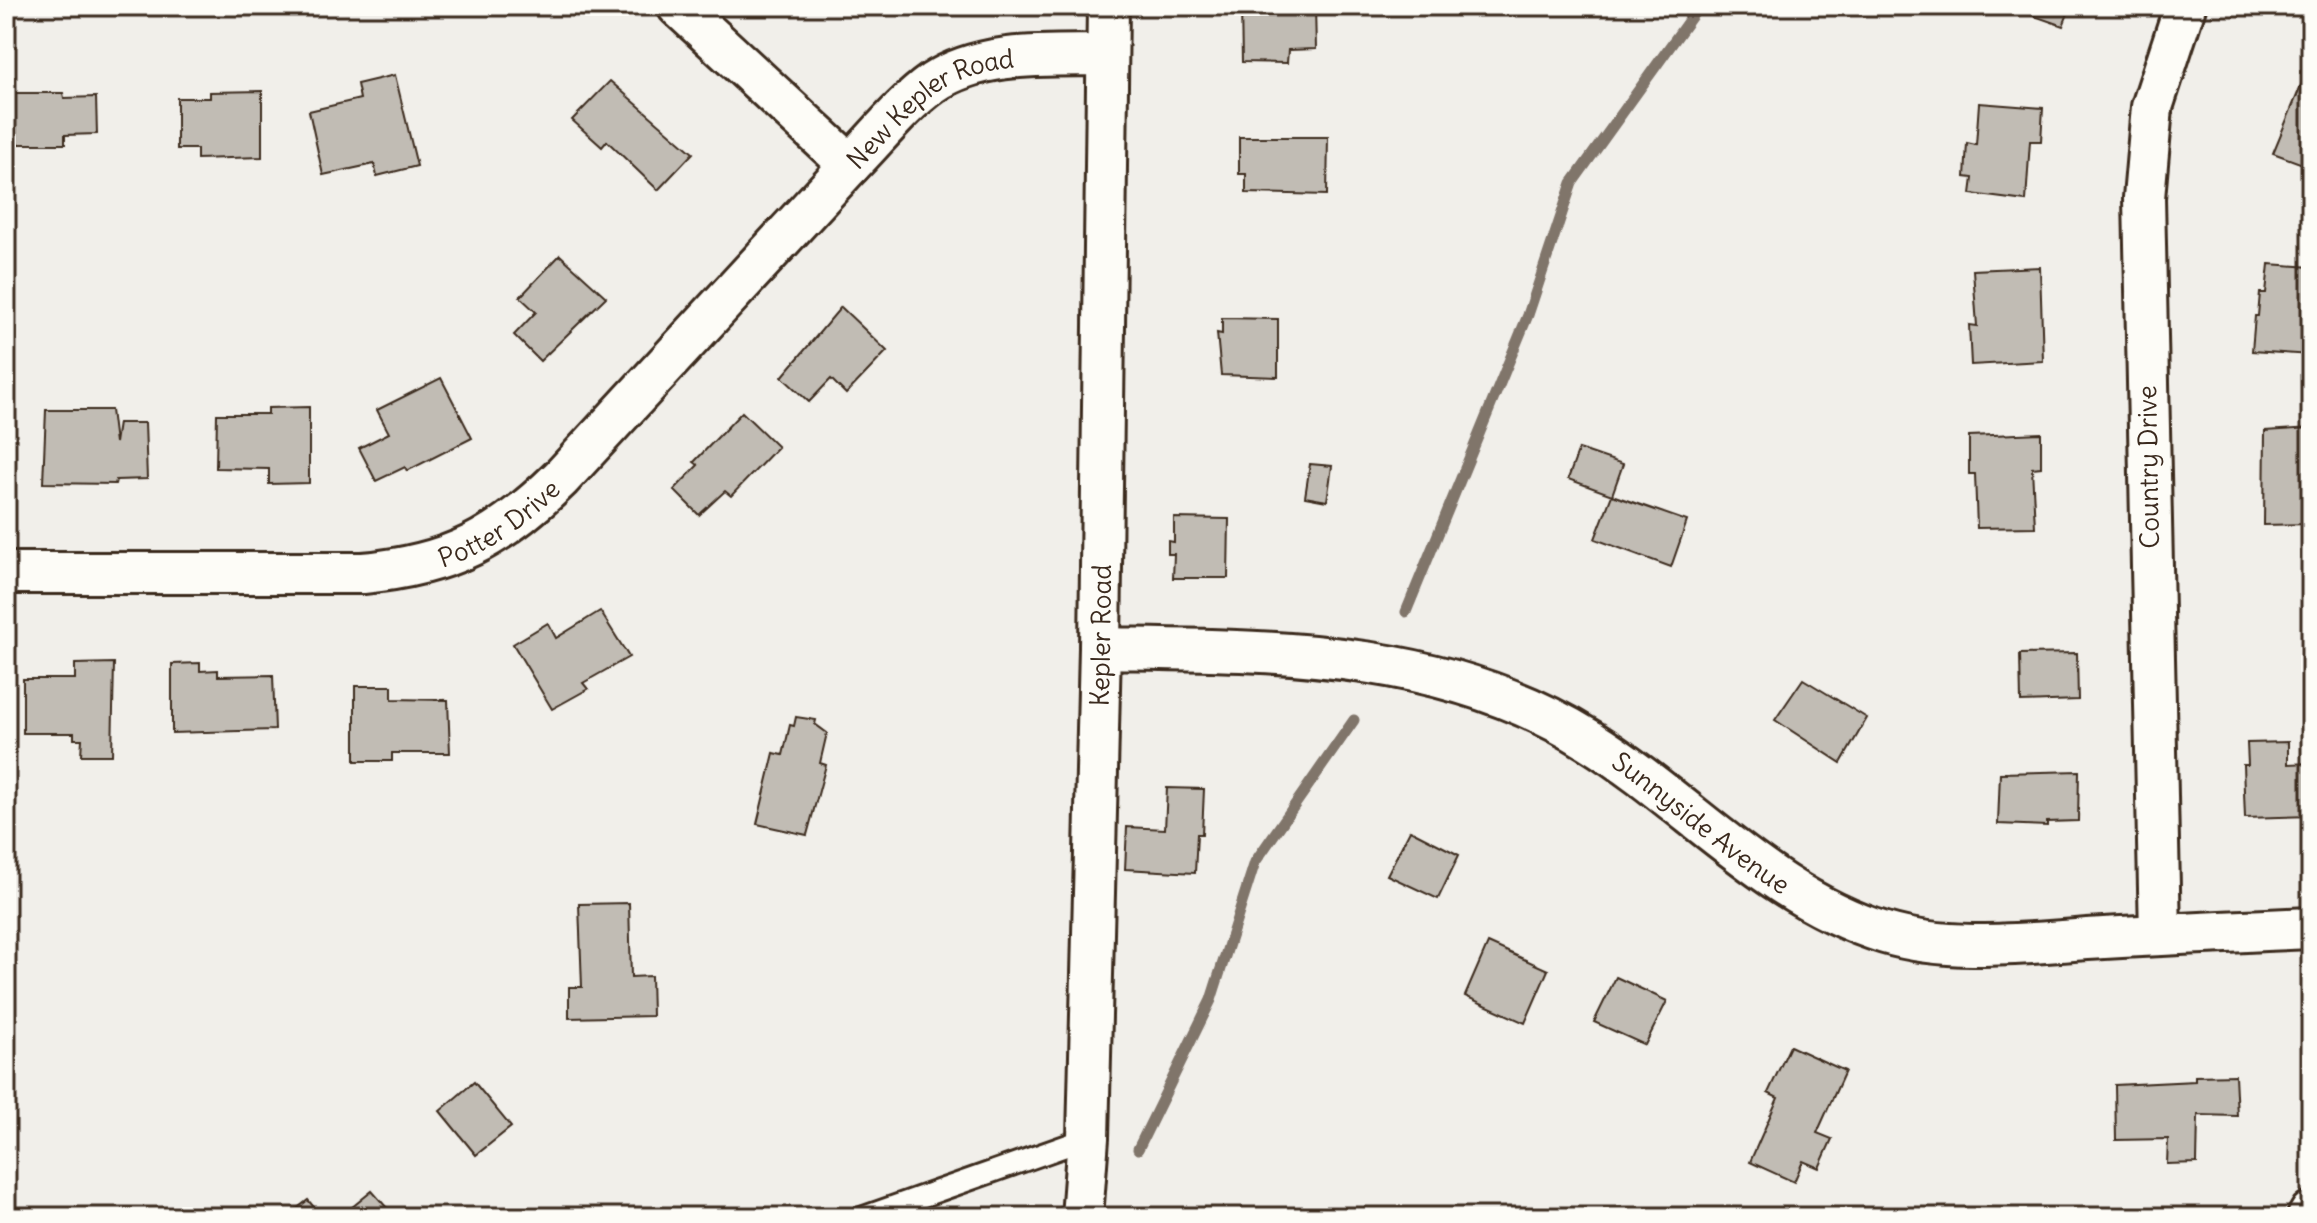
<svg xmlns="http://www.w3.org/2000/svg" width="2317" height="1223" font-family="Delius,sans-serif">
<rect width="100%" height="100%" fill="#f1efea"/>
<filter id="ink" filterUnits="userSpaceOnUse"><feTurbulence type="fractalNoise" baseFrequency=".0125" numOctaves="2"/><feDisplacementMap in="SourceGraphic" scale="16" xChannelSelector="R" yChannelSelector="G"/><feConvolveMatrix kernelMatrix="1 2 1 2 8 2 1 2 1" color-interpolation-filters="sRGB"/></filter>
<g filter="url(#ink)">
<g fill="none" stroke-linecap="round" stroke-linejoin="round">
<!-- stream -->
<g stroke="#80746b" stroke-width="11">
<path d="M1406,612L1528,315L1572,183L1699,6"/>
<path d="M1138,1149L1211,1000L1255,862L1354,720"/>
</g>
</g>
<!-- building -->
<g fill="#c1bcb4" stroke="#3b2a1e" stroke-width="2">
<path d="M1241,6L1315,7L1316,49L1288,50L1287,63L1242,62Z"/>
<path d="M2006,6H2071L2063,26Z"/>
<path d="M2309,66L2311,67V167L2273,153Z"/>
<path d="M395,75L417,166L377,176L374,164L323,175L309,111L360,99L357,84Z"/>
<path d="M610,81L693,153L658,190L607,141L602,147L572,120Z"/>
<path d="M262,91V157L197,159V149H177V98H210V92Z"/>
<path d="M6,93H63L64,98L96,97L97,134L65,135V144H6Z"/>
<path d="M1979,103L2043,108L2041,141H2030L2026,201L1971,194L1973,178L1965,177L1967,143L1976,145Z"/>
<path d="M1239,137H1328L1327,195L1246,193V174H1239Z"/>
<path d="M560,255L606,297L540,361L514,335L536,312L520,297Z"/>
<path d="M2269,264L2311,267V355L2252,351L2255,316H2258L2260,293H2266Z"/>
<path d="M2040,267L2043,361L1971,365L1969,325L1977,326L1973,270Z"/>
<path d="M841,307L887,351L846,394L831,379L809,402L782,377Z"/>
<path d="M1222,318L1278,319V377L1221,375L1217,333L1222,334Z"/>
<path d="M441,378L472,438L407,471L405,467L376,481L359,448L389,433L377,410Z"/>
<path d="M309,407V483L269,484V469L216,468L217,414H268V408Z"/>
<path d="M46,410H111L115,443L118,423H145L147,479L116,480L115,484L43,483Z"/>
<path d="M742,412L778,447L731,496L725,491L699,515L674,490L698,465L694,462Z"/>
<path d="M2311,428V524L2264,525L2265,431Z"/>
<path d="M2041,433V467L2032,468L2035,527L1977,528L1975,474H1969V436Z"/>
<path d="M1579,449L1623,464L1612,495L1568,479Z"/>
<path d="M1310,464L1332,466L1327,501L1305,497Z"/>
<path d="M1612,495L1687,521L1671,567L1595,539Z"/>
<path d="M1174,518L1229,519L1228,578H1173L1174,554H1168V541L1174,542Z"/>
<path d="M600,611L629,657L583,683L588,689L552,709L513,644L548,623L556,638Z"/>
<path d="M2077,653L2078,700L2021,702L2020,654Z"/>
<path d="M114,663L112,755H81L82,739H74V733H23V679H75V664Z"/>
<path d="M200,663V671L218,670V676L273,675L275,730L172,733V664Z"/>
<path d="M1803,679L1867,718L1841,763L1775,720Z"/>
<path d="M355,686H392V699L448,700L450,753H392V761H355Z"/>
<path d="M796,717L816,720L815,724L827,733L820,763L826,765L807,835L757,824L774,753L783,755L790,725L794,726Z"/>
<path d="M2288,742V764L2311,763V816L2245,818L2243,765H2248L2247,743Z"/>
<path d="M2079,771L2078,821L2047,822V826L1998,824L2000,773Z"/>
<path d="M1167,788L1204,789L1202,834H1197L1195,873L1125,869L1127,827L1165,829Z"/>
<path d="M1410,830L1459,855L1438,899L1387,875Z"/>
<path d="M629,903L631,977L651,976L652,1016L569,1018V987H582L579,904Z"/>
<path d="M1488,943L1548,970L1525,1023L1465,996Z"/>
<path d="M1616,977L1667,1001L1645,1045L1594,1022Z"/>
<path d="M1790,1046L1845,1071L1817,1133L1832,1139L1819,1168L1803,1161L1794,1182L1750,1162L1778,1098L1768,1093Z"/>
<path d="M2235,1075L2237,1116L2198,1115L2197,1163L2167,1164L2168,1139L2116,1140L2115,1085L2195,1081V1076Z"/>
<path d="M474,1082L511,1127L476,1155L440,1111Z"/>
<path d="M372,1191L395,1217H340Z"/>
<path d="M308,1200L322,1217H286Z"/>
</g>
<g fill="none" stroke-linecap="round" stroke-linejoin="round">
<!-- service casing -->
<g stroke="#3b2a1e" stroke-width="26">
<path id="service" d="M864,1217L1088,1138"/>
</g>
<!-- minor casing -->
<g stroke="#3b2a1e" stroke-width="46">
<g id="minor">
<path id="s1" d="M678,6L850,165C876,139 902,105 933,83C983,50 1050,56 1107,55"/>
<path id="s2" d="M6,573H363C450,565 499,539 561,478L850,165"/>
<path id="s3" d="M1100,648C1268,651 1441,647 1589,740C1689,802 1769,898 1885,933C1955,954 2033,942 2104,938C2173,934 2242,931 2311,928"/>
<path d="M2160,934L2144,198L2152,107L2185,6"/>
<path id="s4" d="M1082,1217L1088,1138L1100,648L1108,6"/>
<path d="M2308,1217L2311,1212"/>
</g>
</g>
<!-- service -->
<use href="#service" stroke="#fdfcf7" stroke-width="20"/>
<!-- minor -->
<use href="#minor" stroke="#fdfcf7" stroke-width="40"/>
</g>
</g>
<g text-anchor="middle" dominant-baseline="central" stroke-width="8" stroke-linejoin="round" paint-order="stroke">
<!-- street labels -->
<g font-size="26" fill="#3b2a1e" stroke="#fdfcf7">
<text stroke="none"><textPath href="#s1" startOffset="336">New Kepler Road</textPath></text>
<text transform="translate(2148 467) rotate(-91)">Country Drive</text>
<text stroke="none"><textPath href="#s2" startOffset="504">Potter Drive</textPath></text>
<text stroke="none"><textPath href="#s4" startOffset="582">Kepler Road</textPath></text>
<text stroke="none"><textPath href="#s3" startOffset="644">Sunnyside Avenue</textPath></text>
</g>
</g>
<!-- margin -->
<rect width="2317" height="1223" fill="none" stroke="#fdfcf7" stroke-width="32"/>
<rect x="16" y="16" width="2285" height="1191" fill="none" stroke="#3b2a1e" stroke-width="3" filter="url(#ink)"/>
</svg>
